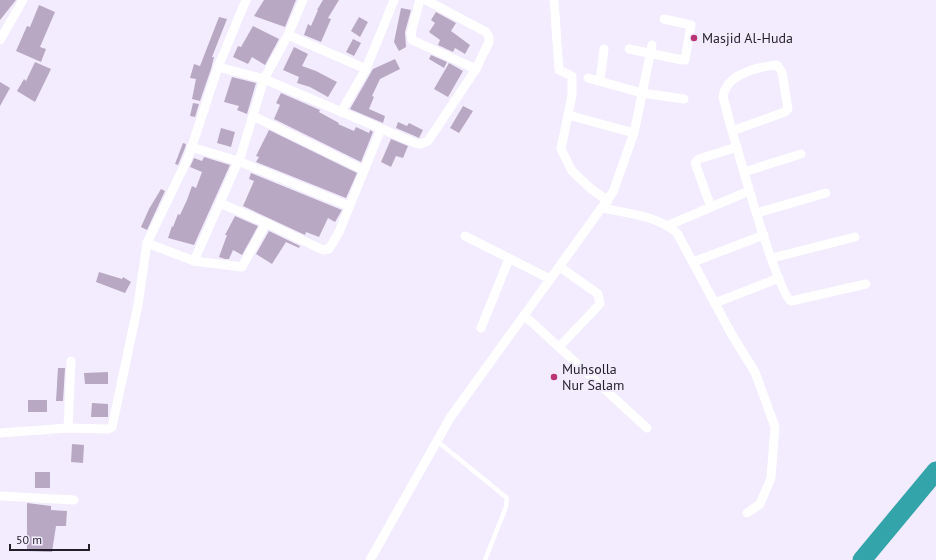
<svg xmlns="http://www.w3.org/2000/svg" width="936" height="560" font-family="'PT Sans',sans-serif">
<rect width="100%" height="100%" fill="#f2ecfe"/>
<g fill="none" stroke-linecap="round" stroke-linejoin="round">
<!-- river -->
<path stroke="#33a4a9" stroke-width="19" d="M862,560L936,471"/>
</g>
<!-- building -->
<g fill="#b9a8c3">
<path d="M0,0H16L0,20Z"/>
<path d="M264,0H296L285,27L254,16Z"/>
<path d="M323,0H339L328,18L331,19L321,42L304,35L308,24L311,26L318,10H317Z"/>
<path d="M39,5L55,12L40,47L46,49L41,62L16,51L27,26L30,27Z"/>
<path d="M401,8L411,10L405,32L406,47L399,51L394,42Z"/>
<path d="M436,12L456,23L451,31L470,45L465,54L455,48L453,52L438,45L440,40L429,32L435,23L431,20Z"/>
<path d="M219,17L227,19L212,57H214L211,69L200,101L192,99L196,79L190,78L194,64L200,66Z"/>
<path d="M359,17L368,22L360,37L351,31Z"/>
<path d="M253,26L279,39L265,65L252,57L248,64L233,57L238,46L241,47Z"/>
<path d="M353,39L361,43L354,56L346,52Z"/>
<path d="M294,47L308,54L302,66L316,71L337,82L328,97L310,87L297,83L299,77L283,70Z"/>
<path d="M431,55L447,62L444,68L429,59Z"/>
<path d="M395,59L400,69L380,79L372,96L374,97L369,109L385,116L383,123L350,109L373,69Z"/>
<path d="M35,62L51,69L35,102L17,91L24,79L26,81Z"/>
<path d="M449,63L463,71L448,97L434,89Z"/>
<path d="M232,77L256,83L247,114L237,110L239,106L224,102Z"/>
<path d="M0,82L10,88L0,106Z"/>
<path d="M281,93L320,110L319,112L339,123L338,124L354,131L356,127L369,133L370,130L373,132L361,162L274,119L280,105L276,103Z"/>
<path d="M193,103L199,104L195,117L190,116Z"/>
<path d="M463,106L473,111L459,133L450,128Z"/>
<path d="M398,122L407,126L409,123L423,130L419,138L417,137L396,128Z"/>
<path d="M221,128L235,132L231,147L217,143Z"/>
<path d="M269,130L357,173L346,198L256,162L259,157L256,156Z"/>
<path d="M391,139L408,146L403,158L396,156L391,167L381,162Z"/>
<path d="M183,143L186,144L185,148L178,165L175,164Z"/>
<path d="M204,157L230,165L194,245L168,238L172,226L173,227L178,214L180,215L187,200L192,186L196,188L202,172L190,167L194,158L202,161Z"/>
<path d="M251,173L342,210L335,222L328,218L319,237L306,232L305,235L243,206L254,181L249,179Z"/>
<path d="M161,189L165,191L147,230L141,227L149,209Z"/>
<path d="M235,216L258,226L242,255L233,250L229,259H225L219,257L227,235H225Z"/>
<path d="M269,231L300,246L299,248L286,242L272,264L256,254Z"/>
<path d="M99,272L122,279L123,277L131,282L125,293L96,282Z"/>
<path d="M58,368H65L63,401H56Z"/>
<path d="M108,372V384H85L84,373Z"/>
<rect x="28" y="400" width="19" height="12"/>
<path d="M92,403L108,404V417H91Z"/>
<path d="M72,444L84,445L83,463L71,462Z"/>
<rect x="35" y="472" width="15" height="16"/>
<path d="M27,503L51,506V510L67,511L66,526H56L52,552L27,551Z"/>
</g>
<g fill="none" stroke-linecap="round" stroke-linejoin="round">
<!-- service -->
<path stroke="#fff" stroke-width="4.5" d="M437,441L507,498L506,507L485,560"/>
<!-- minor -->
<g stroke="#fff" stroke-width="9">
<path d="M246,0L218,67L188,158L147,243L194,261L241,155L264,79L288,35L303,0"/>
<path d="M426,0L486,32L489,37V42L476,69"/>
<path d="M554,0L559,70L572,76V95L568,115L634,133"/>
<path d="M288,35L366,69L394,0"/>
<path d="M0,40L23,0"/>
<path d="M629,49L682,60H685L691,25L664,19"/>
<path d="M218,67L264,79L415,143L420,144L428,141L476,69L412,40L411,33L420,0"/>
<path d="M588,78L642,93L684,99"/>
<path d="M600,81L604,49"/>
<path d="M341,112L366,69"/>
<path d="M568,115L561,149L572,171L590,188L608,201"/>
<path d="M253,116L364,170"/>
<path d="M732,131L785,112L788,109L782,72L777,65C757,67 726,74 723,97C730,124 776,292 791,301L866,284"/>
<path d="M191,147L238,161L349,206"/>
<path d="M744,172L801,154"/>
<path d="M220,203L266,223"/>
<path d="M711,207L695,163L699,159L737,147"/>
<path d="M602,208C627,213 658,216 677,233L732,335L755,372L775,427L771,478L760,504L747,513"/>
<path d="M757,213L826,193"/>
<path d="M669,225L749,191"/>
<path d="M465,236L550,279"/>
<path d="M772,258L855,237"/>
<path d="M194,261L242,267L266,223L323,250L329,249L339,232L381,129"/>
<path d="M693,262L764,235"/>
<path d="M715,303L779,278"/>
<path d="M525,316L647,428"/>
<path d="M481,328L509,259"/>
<path d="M559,347L600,304L598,294L560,267"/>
<path d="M68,428L71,361"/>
<path d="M0,433L68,428L108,429L112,427L138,305L147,243"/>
<path d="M0,496L74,500"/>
<path d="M370,560L450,418L613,192L634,133L652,45"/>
</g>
</g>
<!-- markers -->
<g fill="#ba3373" stroke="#f2ecfe" stroke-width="1.5">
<circle cx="694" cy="38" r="4"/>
<circle cx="554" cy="377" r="4"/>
</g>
<g text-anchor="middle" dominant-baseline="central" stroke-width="4" stroke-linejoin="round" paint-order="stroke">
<!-- poi labels -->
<g font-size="14" fill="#221e29" stroke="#f2ecfe" text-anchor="start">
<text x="702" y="38">Masjid Al-Huda</text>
<text x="562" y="369">Muhsolla<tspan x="562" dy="16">Nur Salam</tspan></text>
</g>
</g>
<!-- scale -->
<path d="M10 544v6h79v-6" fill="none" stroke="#221e29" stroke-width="2"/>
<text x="16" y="544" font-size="12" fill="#221e29" stroke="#f2ecfe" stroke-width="3" paint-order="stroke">50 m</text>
</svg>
